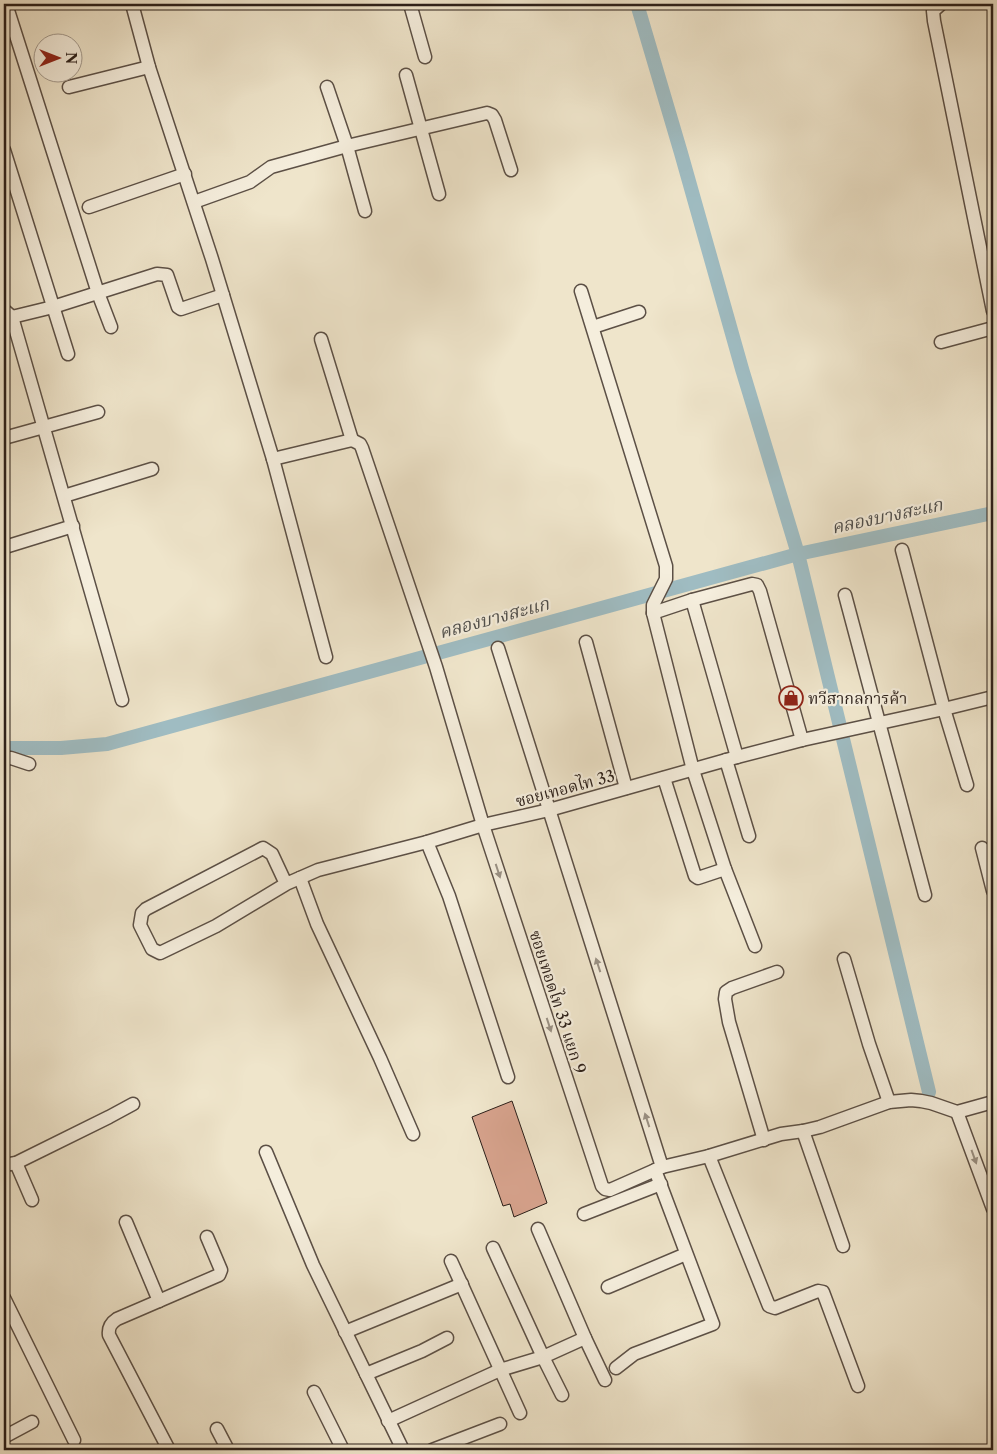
<svg xmlns="http://www.w3.org/2000/svg" width="997" height="1454" font-family="'Libre Caslon Text','Noto Serif Thai',serif">
<rect width="100%" height="100%" fill="#efe5cb"/>
<filter id="stains"><feTurbulence type="fractalNoise" baseFrequency=".004" numOctaves="4"/><feColorMatrix values="0 0 0 0 .2 0 0 0 0 .09 0 0 0 0 .02 0 0 0 .5 -.17"/></filter>
<radialGradient id="worn" r=".72"><stop offset=".6" stop-color="#630" stop-opacity="0"/><stop offset="1" stop-color="#630" stop-opacity=".3"/></radialGradient>
<g fill="none" stroke-linecap="round" stroke-linejoin="round">
<!-- canal -->
<g stroke="#9fbcc2" stroke-width="14">
<path d="M637,4L681,153L742,369L798,554L929,1092"/>
<path d="M4,748H61L107,744L798,554L993,513"/>
</g>
</g>
<!-- building -->
<path fill="#d6a28c" stroke="#2b1f19" d="M512,1101L547,1203L514,1217L510,1204L503,1206L472,1117Z"/>
<g fill="none" stroke-linecap="round" stroke-linejoin="round">
<!-- street casing -->
<g stroke="#5c5046" stroke-width="15">
<g id="street">
<path d="M6,4L98,293L111,327"/>
<path d="M132,4L149,67L212,259L273,459L326,657"/>
<path d="M410,4L425,57"/>
<path d="M941,4L933,11L934,21L993,311"/>
<path d="M406,75L439,194"/>
<path d="M69,87L149,67"/>
<path d="M327,87L347,146L365,211"/>
<path d="M4,150L68,354"/>
<path d="M194,202L250,182L271,167L347,146L487,113L492,115L495,120L511,170"/>
<path d="M89,207L185,174"/>
<path d="M581,291L666,566V579L653,605V613L693,770L725,869L755,946"/>
<path d="M4,310L12,317L122,700"/>
<path d="M12,317L53,307L157,274L167,275L178,307L181,309L223,295"/>
<path d="M593,327L639,312"/>
<path d="M321,339L352,440"/>
<path d="M941,342L993,328"/>
<path d="M4,438L98,412"/>
<path d="M273,459L352,440L360,444L362,448L436,667L483,825L602,1186L605,1189L610,1190L662,1167L709,1156L781,1134L803,1131L820,1127L889,1102L911,1100L921,1101L931,1103L957,1112L993,1102"/>
<path d="M64,496L152,469"/>
<path d="M5,547L73,526"/>
<path d="M902,550L944,709L967,785"/>
<path d="M845,595L925,895"/>
<path d="M692,600L737,757"/>
<path d="M653,613L692,600L752,584L757,585L760,591L802,740"/>
<path d="M586,642L626,788"/>
<path d="M498,648L662,1167"/>
<path d="M4,759L11,758L29,764"/>
<path d="M726,760L749,836"/>
<path d="M664,778L695,876L698,878L725,869"/>
<path d="M427,842L449,896L508,1077"/>
<path d="M982,848L993,891"/>
<path d="M300,878L317,924L380,1058L413,1134"/>
<path d="M286,884L272,854L263,848L146,909L142,913L140,925L152,949L160,953L216,926L286,884L318,870L427,842L483,825L549,810L737,757L802,740L944,709L993,697"/>
<path d="M844,959L869,1044L889,1102"/>
<path d="M957,1112L993,1209"/>
<path d="M803,1131L843,1246"/>
<path d="M764,1140L729,1022L725,999L726,992L732,988L777,972"/>
<path d="M266,1152L313,1265L403,1450"/>
<path d="M709,1156L769,1306L775,1308L818,1291L823,1292L858,1386"/>
<path d="M16,1163L32,1200"/>
<path d="M4,1165L16,1163L22,1160L109,1117L133,1104"/>
<path d="M584,1214L661,1184"/>
<path d="M126,1222L159,1301"/>
<path d="M538,1229L585,1338L605,1380"/>
<path d="M493,1248L543,1357L562,1395"/>
<path d="M451,1261L520,1413"/>
<path d="M608,1287L686,1254"/>
<path d="M4,1298L74,1440"/>
<path d="M345,1332L462,1284"/>
<path d="M616,1368L634,1354L713,1324L655,1170"/>
<path d="M366,1374L422,1351L447,1338"/>
<path d="M314,1392L343,1450"/>
<path d="M388,1421L500,1370L543,1357L585,1338"/>
<path d="M217,1429L228,1450"/>
<path d="M4,1437L32,1422"/>
<path d="M169,1450L109,1335C108,1327 111,1323 117,1319L219,1275L221,1270L207,1237"/>
<path d="M432,1450L500,1424"/>
</g>
</g>
<!-- street -->
<use href="#street" stroke="#f5eedd" stroke-width="12"/>
</g>
<!-- one-way arrows -->
<defs><path id="oneway-solid" d="M-6-.8H1V-3.2L6.5 0L1 3.2V.8H-6Z" transform="scale(1.25)"/></defs>
<g fill="#9a9185">
<use href="#oneway-solid" transform="translate(498 871) rotate(72)"/>
<use href="#oneway-solid" transform="translate(598 965) rotate(-108)"/>
<use href="#oneway-solid" transform="translate(549 1025) rotate(72)"/>
<use href="#oneway-solid" transform="translate(647 1120) rotate(-108)"/>
<use href="#oneway-solid" transform="translate(974 1157) rotate(70)"/>
</g>
<!-- icons -->
<defs>
<g id="shop-ring" transform="scale(1.25)"><circle r="9.5" fill="#f5eedd" stroke="#8f2418" stroke-width="1.5"/><path d="M-5-2.5h2.3a2.7 3.5 0 0 1 5.4 0H5L5.5 6h-11ZM-1.5-2.5h3a1.5 2.3 0 0 0-3 0Z" fill="#8f2418"/></g>
</defs>
<g fill-rule="evenodd">
<use href="#shop-ring" x="791" y="698"/>
</g>
<g text-anchor="middle" dominant-baseline="central" stroke-width="4.5" stroke-linejoin="round" paint-order="stroke">
<!-- poi labels -->
<g font-size="16" fill="#2b1f19" stroke="#f5eedd" text-anchor="start">
<text x="808" y="698">ทวีสากลการค้า</text>
</g>
<!-- street labels -->
<g font-size="16" fill="#2b1f19" stroke="#f5eedd">
<text transform="translate(565 788) rotate(-15)">ซอยเทอดไท 33</text>
<text transform="translate(558 1002) rotate(72)">ซอยเทอดไท 33 แยก 9</text>
</g>
<!-- water labels -->
<g font-size="18" font-style="italic" fill="#4e4e4c" stroke="#f5eedd">
<text transform="translate(887 516) rotate(-12)">คลองบางสะแก</text>
<text transform="translate(494 618) rotate(-15)">คลองบางสะแก</text>
</g>
</g>
<!-- margin -->
<rect width="997" height="1454" fill="none" stroke="#efe5cb" stroke-width="20"/>
<rect x="5" y="5" width="987" height="1444" fill="none" stroke="#2b1f19" stroke-width="2.5"/>
<rect x="10" y="10" width="977" height="1434" fill="none" stroke="#2b1f19"/>
<!-- north arrow -->
<g transform="translate(58 58) rotate(90)"><circle r="24" fill="#f5eedd" stroke="#a49b8f"/>
<path d="M0-4L9 19L0 12L-9 19Z" fill="#8f2418"/>
<text y="-8" font-size="14" font-weight="bold" text-anchor="middle" fill="#2b1f19">N</text>
</g>
<rect width="100%" height="100%" filter="url(#stains)"/>
<rect width="100%" height="100%" fill="url(#worn)"/>
</svg>
